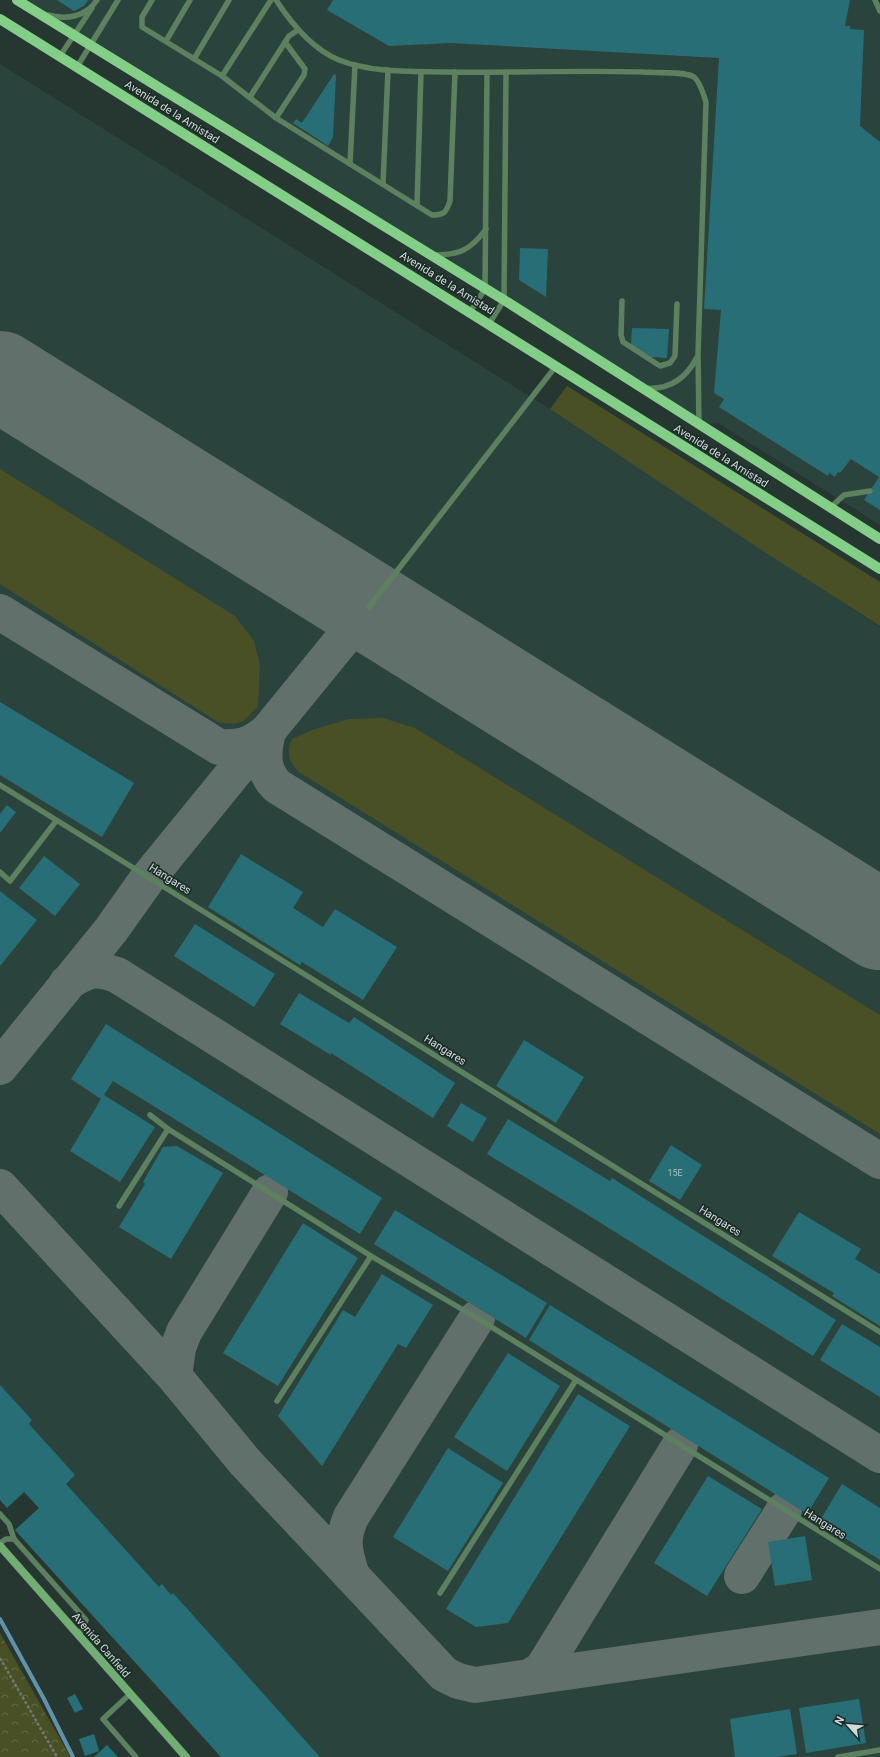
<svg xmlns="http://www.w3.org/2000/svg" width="880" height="1757" font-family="Roboto,sans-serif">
<defs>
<pattern id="forest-crowns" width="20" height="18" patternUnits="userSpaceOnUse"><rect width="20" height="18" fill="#4a5026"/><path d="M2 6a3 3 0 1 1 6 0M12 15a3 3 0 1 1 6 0" fill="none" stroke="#636945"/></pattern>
</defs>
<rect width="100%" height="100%" fill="#263732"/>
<!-- built -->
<g fill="#2b433d">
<path d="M17,0H875L880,11V525L718,423L699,425Z"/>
<path d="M0,64L550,409L880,627V1757H221L15,1530L39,1508L25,1492L7,1508L0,1500Z"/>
</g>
<!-- grass -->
<g fill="#4a5026">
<path d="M567,386L880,582V626L763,551L550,409Z"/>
<path d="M0,469L235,616L254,641L260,665L258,706C242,723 242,726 218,722L0,584Z"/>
<path d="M383,718L415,728L880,1015V1134L299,772C289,762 286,753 292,739L312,730L349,719Z"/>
</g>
<!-- forest -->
<path fill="url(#forest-crowns)" d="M0,1633L68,1753L70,1757H0Z"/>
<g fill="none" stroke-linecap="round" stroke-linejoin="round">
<!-- stream -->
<path stroke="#6092a9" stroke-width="4" d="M0,1619L44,1699L73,1757"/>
<!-- taxiway -->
<g stroke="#62706c" stroke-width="36">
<path d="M0,612L219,747C241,748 250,746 268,731"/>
<path d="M268,731C263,752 261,770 277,786L880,1161"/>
<path d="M67,983C87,970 94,967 117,975L880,1455"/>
<path d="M0,1067L111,930L148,878L369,607"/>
<path d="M0,1187L174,1376L245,1462L444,1674L458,1681L475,1685L880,1627"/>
<path d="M174,1376L178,1348L184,1332L270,1192"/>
<path d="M351,1573C344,1549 341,1541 351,1517L477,1318"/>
<path d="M742,1576L784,1510"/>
<path d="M529,1677L541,1670L546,1663L680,1445"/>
</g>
<!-- runway -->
<path stroke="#62706c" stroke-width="90" d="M0,376L880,925"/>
</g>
<!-- building -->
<g fill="#286e76">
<path d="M57,0H88L84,6L74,11Z"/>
<path d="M333,0H850L845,26H850V29L864,30L860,126L880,142V510L864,500L879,477L851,459L840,473L838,472L835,477L829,473L828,476L719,407L724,399L714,393L721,310L704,309L719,58L451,43L389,46L327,10Z"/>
<path d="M334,74L336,75L333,137L328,146L293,123L296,119L302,123Z"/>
<path d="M520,248L548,249L546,297L519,280Z"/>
<path d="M632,328L669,329L667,358L650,357L631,345Z"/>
<path d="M0,702L134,783L102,837L0,775Z"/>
<path d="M7,805L16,812L0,833V814Z"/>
<path d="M241,854L303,892L293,908L323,927L335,909L397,947L363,1000L302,962L300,965L208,907Z"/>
<path d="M44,856L80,884L55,916L19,888Z"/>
<path d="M0,891L37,920L0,966Z"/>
<path d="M195,924L275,974L254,1007L174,956Z"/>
<path d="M299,993L349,1023L354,1017L455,1083L433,1118L331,1053V1055L280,1024Z"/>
<path d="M106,1024L382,1198L360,1234L113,1081L104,1095L155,1127L120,1182L70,1151L101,1099L71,1079Z"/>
<path d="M524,1040L584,1077L556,1123L496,1086Z"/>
<path d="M461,1103L487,1118L473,1142L447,1126Z"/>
<path d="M508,1119L610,1181L612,1178L836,1320L813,1356L588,1215L487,1154Z"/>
<path d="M671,1145L702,1165L680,1200L649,1181Z"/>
<path d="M177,1146L223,1173L171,1259L119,1227L145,1184L143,1182L163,1147Z"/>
<path d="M395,1210L547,1303L526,1338L374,1244Z"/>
<path d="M799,1212L861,1249L855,1259L880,1274V1326L832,1296L834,1293L772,1256Z"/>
<path d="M303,1223L358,1258L278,1386L223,1353Z"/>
<path d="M382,1274L433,1305L406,1348L398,1344L322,1466L278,1416L343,1310L355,1317Z"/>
<path d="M550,1305L829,1478L807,1514L529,1340Z"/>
<path d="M842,1324L880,1347V1397L820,1360Z"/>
<path d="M508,1353L560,1386L507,1471L454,1437Z"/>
<path d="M0,1385L32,1420L29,1424L75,1475L66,1484L159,1587L162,1584L171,1595L173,1593L320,1757H221L15,1530L39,1508L24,1492L7,1508L0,1500Z"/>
<path d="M578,1394L630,1426L508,1623L476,1627L446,1609Z"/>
<path d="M448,1448L503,1483L448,1571L393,1537Z"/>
<path d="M708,1476L762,1509L707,1596L654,1563Z"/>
<path d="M842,1484L880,1508V1560L819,1522Z"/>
<path d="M805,1536L812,1580L775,1586L768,1542Z"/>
<path d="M75,1694L83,1709L75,1713L67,1698Z"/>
<path d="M859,1699L866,1743L806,1753L799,1708Z"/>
<path d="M790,1709L797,1754L776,1757H735L730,1719Z"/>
<path d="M94,1734L99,1751L85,1756L79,1739Z"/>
<path d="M107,1745L118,1757H94Z"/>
</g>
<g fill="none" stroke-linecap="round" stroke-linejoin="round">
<!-- path -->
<path stroke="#6c7a76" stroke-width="2.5" stroke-dasharray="3 2" stroke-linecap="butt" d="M0,1658L57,1757"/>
<!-- service -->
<g stroke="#5d815f" stroke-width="5.5">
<path d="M152,0L142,17V27L222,76L276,118L432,215C444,215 446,213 450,201L455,72"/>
<path d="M276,0C291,23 312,49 339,60C372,73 410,71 446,72C512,73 577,70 643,72C655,73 685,71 694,77C701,83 703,94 706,102L698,355L699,425"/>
<path d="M875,0L880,11"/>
<path d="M48,15C66,20 86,17 97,0"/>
<path d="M166,41L190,0"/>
<path d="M60,56L92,8"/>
<path d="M194,59L229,0"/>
<path d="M77,67L118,0"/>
<path d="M222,76L271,0"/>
<path d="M250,97L289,36L298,30"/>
<path d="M276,118L304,75L305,69L285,42"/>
<path d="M350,164L355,65"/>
<path d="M383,184L388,70"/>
<path d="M417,205L421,72"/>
<path d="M432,255C459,255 470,251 486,229"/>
<path d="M622,301L621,335L623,342L660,366L670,363L675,356L677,304"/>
<path d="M470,312L485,289L487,73"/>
<path d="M489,324L504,300L506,73"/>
<path d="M645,388C669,390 686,379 697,357"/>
<path d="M830,508L844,495L870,491"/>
<path d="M369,607L556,366"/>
<path d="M0,785L880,1332"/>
<path d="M0,872L10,881L56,821"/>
<path d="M150,1115L168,1129L371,1256L477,1318L880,1569"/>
<path d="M119,1206L168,1129"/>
<path d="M277,1401L371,1256"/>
<path d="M0,1514L9,1524L14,1539L86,1620L84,1627L78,1635"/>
<path d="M0,1543L6,1539H14"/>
<path d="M440,1593L576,1380"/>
<path d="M130,1694L103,1719L136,1757"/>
<path d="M838,1757L880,1750"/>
</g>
<!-- secondary -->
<path stroke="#73ad76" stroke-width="8" d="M0,1546L186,1757"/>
<!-- primary -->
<g stroke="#83cf88" stroke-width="10">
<path d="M17,0L504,300L880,539"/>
<path d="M0,19L880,569"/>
</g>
</g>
<g text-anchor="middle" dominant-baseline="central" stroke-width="3.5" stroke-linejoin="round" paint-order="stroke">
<!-- number labels -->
<g font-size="9" fill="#a7c0c0">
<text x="675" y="1173">15E</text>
</g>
<!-- street labels -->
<g font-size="11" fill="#d1dbd8" stroke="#1c2c28">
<text transform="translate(172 112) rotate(32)">Avenida de la Amistad</text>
<text transform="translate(447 283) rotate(32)">Avenida de la Amistad</text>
<text transform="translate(721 456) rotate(32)">Avenida de la Amistad</text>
<text transform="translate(170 879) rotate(32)">Hangares</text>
<text transform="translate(445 1050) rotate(32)">Hangares</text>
<text transform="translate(720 1221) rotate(32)">Hangares</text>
<text transform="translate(825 1524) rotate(32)">Hangares</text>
<text transform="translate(101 1645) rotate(49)">Avenida Canfield</text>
</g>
</g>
<!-- north arrow -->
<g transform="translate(848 1725) rotate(297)" stroke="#1c2c28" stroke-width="3" paint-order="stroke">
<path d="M0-3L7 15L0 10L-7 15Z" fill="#d1dbd8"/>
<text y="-6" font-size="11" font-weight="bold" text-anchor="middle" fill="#d1dbd8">N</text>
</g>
</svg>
